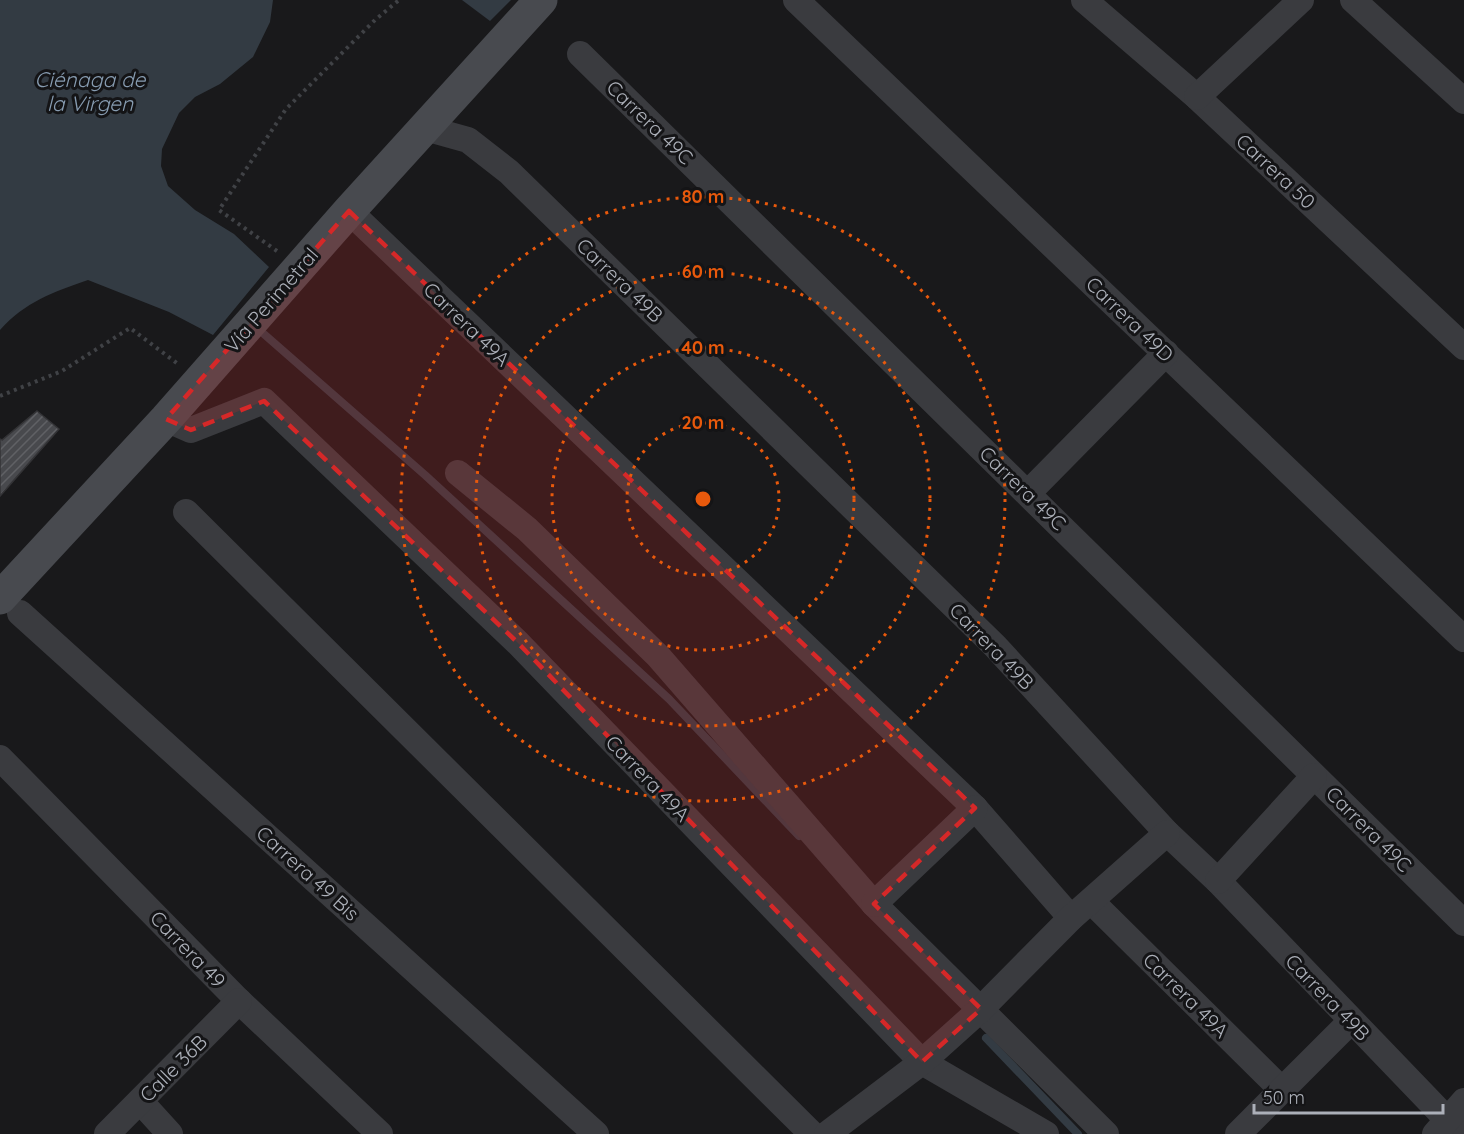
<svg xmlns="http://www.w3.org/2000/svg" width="1464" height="1134" font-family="Quicksand,sans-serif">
<defs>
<pattern id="building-hatch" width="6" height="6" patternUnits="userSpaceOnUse" patternTransform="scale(1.5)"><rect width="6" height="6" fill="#48494d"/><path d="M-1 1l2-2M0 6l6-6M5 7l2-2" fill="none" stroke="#606165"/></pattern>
</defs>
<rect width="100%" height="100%" fill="#19191b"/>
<!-- water -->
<g fill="#333b43">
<path d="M0,0H273L270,22L253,57L220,84L195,97L179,113L162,149L161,166L168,186L195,210L234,234L269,267L213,335L169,312L88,280C53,292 25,302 0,330Z"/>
<path d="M462,0H511L490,21Z"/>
</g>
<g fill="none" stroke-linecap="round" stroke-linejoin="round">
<!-- stream -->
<g stroke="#333b43" stroke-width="8">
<path d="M257,328L425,475L669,699L799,836"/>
<path d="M986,1038L1078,1134"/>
</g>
</g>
<!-- building -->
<path fill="url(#building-hatch)" stroke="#333336" stroke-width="1.5" d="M37,411L59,429L0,496V439L2,440Z"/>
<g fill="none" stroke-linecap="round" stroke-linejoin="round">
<!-- path -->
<g stroke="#404246" stroke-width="4" stroke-dasharray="3 4.5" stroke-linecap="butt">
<path d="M277,251L219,210L286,109L375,20L399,0"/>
<path d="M0,396L62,371L130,328L178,364"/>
</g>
<!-- street -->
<g stroke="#3a3b3f" stroke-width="26">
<path d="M796,0L1464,639"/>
<path d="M1084,0L1197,97L1464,347"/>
<path d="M1353,0L1464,101"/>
<path d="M580,54L1464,923"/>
<path d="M1197,97L1301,0"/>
<path d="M425,128L468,140L509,172L995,646L1167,833L1218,881L1461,1134"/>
<path d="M349,211L975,808L1071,918"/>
<path d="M166,419L191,430L264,401L518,643L922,1062L1046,1134"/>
<path d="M458,473L527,529L658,656L874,904L1106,1134"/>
<path d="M1028,493L1166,353"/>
<path d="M186,512L812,1134"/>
<path d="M20,613L596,1134"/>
<path d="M0,758L239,1001L380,1134"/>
<path d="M1218,881L1314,776"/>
<path d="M1091,901L1281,1089"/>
<path d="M874,904L975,808"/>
<path d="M140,1101L170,1134"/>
<path d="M107,1134L239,1001"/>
<path d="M827,1134L922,1062L981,1009L1071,918L1167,833"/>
<path d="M1238,1134L1351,1021"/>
<path d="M1435,1134L1464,1101"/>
</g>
<!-- secondary -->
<path stroke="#484a4f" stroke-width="33" d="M0,598L166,419L349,211L541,0"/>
</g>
<!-- marked area -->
<path fill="#d62828" fill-opacity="0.2" stroke="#d62828" stroke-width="4.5" stroke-dasharray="12 8" stroke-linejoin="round" d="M349,211L975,808L874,904L981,1009L922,1062L518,643L264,401L191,430L166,419Z"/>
<!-- distance rings -->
<g fill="none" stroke="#e8590c" stroke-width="3" stroke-dasharray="3 6">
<circle cx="703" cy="499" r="76"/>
<circle cx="703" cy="499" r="151"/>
<circle cx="703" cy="499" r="227"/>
<circle cx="703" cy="499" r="302"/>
</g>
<g text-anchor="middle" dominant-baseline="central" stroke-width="6" stroke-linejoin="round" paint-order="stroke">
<!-- street labels -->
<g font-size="20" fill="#acb0b9" stroke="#141416">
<text transform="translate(650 122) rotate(44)">Carrera 49C</text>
<text transform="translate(1276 171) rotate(43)">Carrera 50</text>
<text transform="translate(620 280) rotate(44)">Carrera 49B</text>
<text transform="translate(271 300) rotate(-49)">Vía Perimetral</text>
<text transform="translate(1130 319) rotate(44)">Carrera 49D</text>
<text transform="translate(467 324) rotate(44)">Carrera 49A</text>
<text transform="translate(1023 488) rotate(44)">Carrera 49C</text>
<text transform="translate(992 646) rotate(46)">Carrera 49B</text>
<text transform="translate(648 778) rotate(46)">Carrera 49A</text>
<text transform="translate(1369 829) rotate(45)">Carrera 49C</text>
<text transform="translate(308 873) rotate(42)">Carrera 49 Bis</text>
<text transform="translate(188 949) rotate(46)">Carrera 49</text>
<text transform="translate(1186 995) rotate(45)">Carrera 49A</text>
<text transform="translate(1328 997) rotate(46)">Carrera 49B</text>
<text transform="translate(173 1068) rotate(-45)">Calle 36B</text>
</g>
<!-- water labels -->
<g font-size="21" font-style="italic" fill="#879cb1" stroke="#141416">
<text x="90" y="79">Ciénaga de<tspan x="90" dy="24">la Virgen</tspan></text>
</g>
</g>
<circle cx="703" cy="499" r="9" fill="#e8590c" stroke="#141416" stroke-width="3"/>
<g font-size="18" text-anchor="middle" font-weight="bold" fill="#e8590c" stroke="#141416" stroke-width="6" stroke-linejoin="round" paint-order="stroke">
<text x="703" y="203">80 m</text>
<text x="703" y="278">60 m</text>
<text x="703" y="354">40 m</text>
<text x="703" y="429">20 m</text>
</g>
<!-- scale -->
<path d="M1254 1104v9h189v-9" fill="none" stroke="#acb0b9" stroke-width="3"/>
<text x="1263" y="1104" font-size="18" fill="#acb0b9" stroke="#141416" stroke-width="4.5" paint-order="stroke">50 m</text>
</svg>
